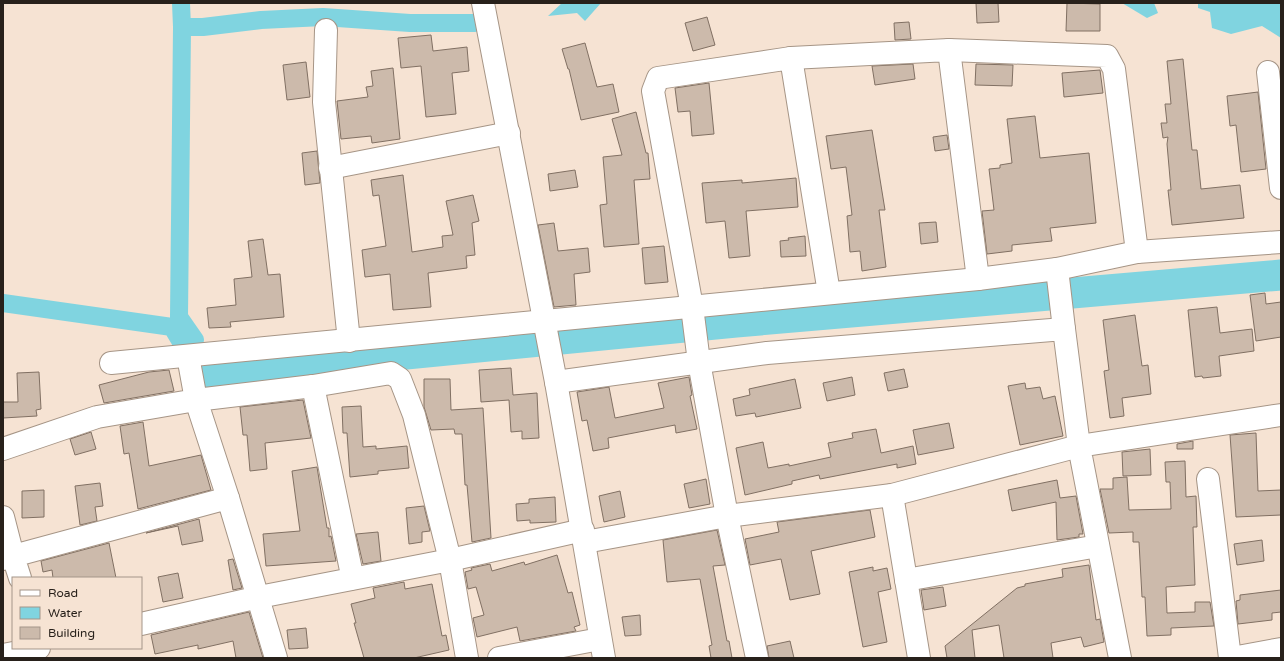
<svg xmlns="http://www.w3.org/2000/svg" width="1284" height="661" font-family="'Varela Round',sans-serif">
<rect width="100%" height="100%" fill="#f6e3d3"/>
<!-- water -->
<g fill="#80d4e0">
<path d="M562,3H601L585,21L577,13L548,16Z"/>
<path d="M1122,3H1154L1158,13L1147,18Z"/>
<path d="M1198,3H1281V38L1262,26L1231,34L1212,28L1210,12L1198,8Z"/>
</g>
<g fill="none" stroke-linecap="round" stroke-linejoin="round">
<!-- canal -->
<g stroke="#80d4e0" stroke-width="18">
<path d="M181,3L182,27"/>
<path d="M3,303L172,327L181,342L195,340L179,317L182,27H203L261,20L323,17L410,23H475"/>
</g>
<!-- river -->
<path stroke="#80d4e0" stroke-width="31" d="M211,373L736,322L1281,275"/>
</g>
<!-- building -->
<g fill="#ccbaab" stroke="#817063">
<path d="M976,3H998L999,22L977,23Z"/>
<path d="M1067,3L1100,4V31H1066Z"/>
<path d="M707,17L715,45L693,51L685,23Z"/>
<path d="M909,22L911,39L895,40L894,23Z"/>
<path d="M431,35L433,51L467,47L469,71L452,73L456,114L426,117L421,66L401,68L398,38Z"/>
<path d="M585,43L597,87L613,84L619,112L581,120L569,69H568L562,49Z"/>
<path d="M1183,59L1192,150H1197L1201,189L1240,185L1244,218L1172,225L1168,190H1171L1167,144L1168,137L1163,138L1161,123H1167L1165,104H1171L1167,61Z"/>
<path d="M306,62L310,97L287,100L283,65Z"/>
<path d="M913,64L915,79L875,85L872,66Z"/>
<path d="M976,64L1013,65L1012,86L975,85Z"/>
<path d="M393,68L400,139L372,143L371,136L341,139L337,101L368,97L366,87L373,86L371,71Z"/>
<path d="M1100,70L1103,93L1064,97L1062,73Z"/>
<path d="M709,83L714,134L692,136L690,111L678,112L675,88Z"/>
<path d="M1258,92L1266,169L1241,172L1236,125L1230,126L1227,96Z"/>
<path d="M636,112L646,153H648L650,179L634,180L639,244L604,247L600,205L607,204L603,157L622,155L612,119Z"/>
<path d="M1035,116L1040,158L1089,153L1096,223L1050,228L1052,241L1012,245V251L987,254L982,211L994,210L989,169L1000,168V165L1012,163L1007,119Z"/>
<path d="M872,130L885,210H879L886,267L862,271L860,251L850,252L847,216L852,215L846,167L831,169L826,136Z"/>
<path d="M947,135L949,149L935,151L933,137Z"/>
<path d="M317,151L320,183L305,185L302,153Z"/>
<path d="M575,170L578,187L550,191L548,174Z"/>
<path d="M403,175L412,252L443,247L442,236L453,235L446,201L473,195L479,221L472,223L475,255L466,256L467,268L428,273L431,307L393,310L390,274L365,277L362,250L386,246L379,195L373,196L371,180Z"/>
<path d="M796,178L798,207L746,211L750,256L729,258L725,221L706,223L702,183L742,180V183Z"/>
<path d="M936,222L938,242L921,244L919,223Z"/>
<path d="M554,223L558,251L588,248L590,272L574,274L576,305L554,307L538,225Z"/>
<path d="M805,236L806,256L781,257L780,241L789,240L788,238Z"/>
<path d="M263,239L268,275L280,274L284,317L230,322L231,327L209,328L207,308L236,305L234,279L252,277L248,241Z"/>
<path d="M664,246L668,282L645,284L642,248Z"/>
<path d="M1265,293L1266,304L1281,302V337L1256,341L1250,295Z"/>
<path d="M1217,307L1220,333L1252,329L1254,351L1219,356L1221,376L1203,378L1202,376L1195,377L1188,310Z"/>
<path d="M1135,315L1142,366L1148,365L1151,394L1122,398L1124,416L1110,418L1104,371L1109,370L1103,320Z"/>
<path d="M511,368L513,395L537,393L539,438L522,439V431L511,432L509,400L481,402L479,370Z"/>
<path d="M904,369L908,387L888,391L884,373Z"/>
<path d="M169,370L174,391L104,403L99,385L149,372Z"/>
<path d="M39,372L41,409L36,410L37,416L3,418V402H18L17,373Z"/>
<path d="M689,377L692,395L690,396L697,429L676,433L675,425L608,438L609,448L593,451L587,420L582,421L577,392L609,387L615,418L664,408L658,383Z"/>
<path d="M852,377L855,395L827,401L823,383Z"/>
<path d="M424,379H450L451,410L483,408L491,538L472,542L467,485H465L462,434H455L454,429L431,430L424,407Z"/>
<path d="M795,379L801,408L756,417L755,413L736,416L733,399L750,395L749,389Z"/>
<path d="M1025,383L1026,389L1040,387L1043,399L1055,396L1063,436L1020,445L1008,386Z"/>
<path d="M303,400L311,438L265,443L267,469L250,471L247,435H243L240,407Z"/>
<path d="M361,406L363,447L376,446V449L407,446L409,468L378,471V474L350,477L347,433H343L342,407Z"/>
<path d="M143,422L149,466L201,455L211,490L138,509L129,453L124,454L120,426Z"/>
<path d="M949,423L954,448L918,455L913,430Z"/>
<path d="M876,429L881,453L913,446L916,464L897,468V464L820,479L819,475L792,481V484L745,495L736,448L763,442L768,468L789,464V466L831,457L828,443L853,438L852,433Z"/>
<path d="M91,432L96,449L75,455L70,439Z"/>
<path d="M1256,433L1258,491L1281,490V515L1236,517L1230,435Z"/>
<path d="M1193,441V449H1177V444Z"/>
<path d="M1150,449L1151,475L1123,476L1122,452Z"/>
<path d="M1185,461L1186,497L1196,496L1197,527H1193L1195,585L1166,587L1167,613L1195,612V602H1210L1214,626L1171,628V635L1147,636L1145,597H1142L1139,542H1133V532L1109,533L1100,489H1113V478L1127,477L1129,510L1171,509L1170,482H1166L1165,462Z"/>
<path d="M317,467L327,528H329V537L331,536L336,561L266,566L263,534L300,531L292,471Z"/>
<path d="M706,479L710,504L689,508L684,484Z"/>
<path d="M1057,480L1060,498L1076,496L1083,534H1079V537L1057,540L1056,502L1012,511L1008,490Z"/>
<path d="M100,483L103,506L95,507L97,521L80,525L75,486Z"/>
<path d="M44,490V517L22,518V491Z"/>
<path d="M620,491L625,517L604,522L599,496Z"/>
<path d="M555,497L556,522L530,523V520L517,521L516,504L529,503V499Z"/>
<path d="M424,506L430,531L422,532V542L409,544L406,508Z"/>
<path d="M870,510L875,537L811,551L820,594L790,600L781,559L750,565L745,539L779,532L777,522Z"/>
<path d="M199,519L203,541L182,545L178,526L146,533Z"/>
<path d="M717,530L725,565L713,566L727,641H729L732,658H711L709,646L712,645L700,579L667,582L663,540Z"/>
<path d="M378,532L381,561L363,564L356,534Z"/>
<path d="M1262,540L1264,561L1237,565L1234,544Z"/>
<path d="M109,543L116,578H53L52,570L43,572L41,561Z"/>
<path d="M557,555L568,593L572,592L580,625L574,627L576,631L520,641L517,627L477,637L473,618L484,615L476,587L468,589L465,572L472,570L471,568L490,564L492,571L524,562L525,565Z"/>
<path d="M233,559L242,588L233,590L228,560Z"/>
<path d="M1089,565L1096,620L1100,619L1104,642L1084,647L1081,637L1051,643L1053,658H1004L999,625L972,630L975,658H947L945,646L1017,588L1025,586V584L1063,577L1062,569Z"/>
<path d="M873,567V571L887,568L891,589L878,592L887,642L863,647L849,572Z"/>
<path d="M178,573L183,598L163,602L158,577Z"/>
<path d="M404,582L405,589L432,584L442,636L446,635L449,650L414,658H364L354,623H356L351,604L375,598L373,588Z"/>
<path d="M943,587L946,606L924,610L921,590Z"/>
<path d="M1281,590V612L1272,613V620L1238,624L1236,601L1240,600V595Z"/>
<path d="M249,612L263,658H236L233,641L198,649V645L155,654L151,635Z"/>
<path d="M640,615L641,635L625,636L622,617Z"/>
<path d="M306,628L308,648L289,649L287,630Z"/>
<path d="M790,641L794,658H769L767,646Z"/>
</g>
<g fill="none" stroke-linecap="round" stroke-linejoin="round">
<!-- minor casing -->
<g stroke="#a69586" stroke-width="24">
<g id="minor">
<path d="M483,3L556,382L604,658"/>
<path d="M326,30L324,102L349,341"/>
<path d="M949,50L1107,56L1114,69L1137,252"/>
<path d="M791,58L949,50L978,279"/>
<path d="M1268,72L1281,188"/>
<path d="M330,168L509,133"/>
<path d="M1057,269L1064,329"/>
<path d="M111,363L978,279L1057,269L1137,252L1281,242"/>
<path d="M556,382L767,353L1064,329L1079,446L892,495L727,516L585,542"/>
<path d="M313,386L352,575L350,579"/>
<path d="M3,449L97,417L196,400L188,356"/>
<path d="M1208,479L1230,658"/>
<path d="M892,495L919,658"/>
<path d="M228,498L196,400L313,386L391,373L400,379L414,415L450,560L583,530"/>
<path d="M3,517L13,556L3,559"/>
<path d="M20,578L13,556L228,498L276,658"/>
<path d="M906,580L1098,546"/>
<path d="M141,624L259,597L450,560L467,658"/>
<path d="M3,655L39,648"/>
<path d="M499,658L600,639"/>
<path d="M757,658L727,516L699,362L692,307L653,91L658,78L791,58L829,293"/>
<path d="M1120,658L1079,446L1281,415"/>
<path d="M1232,658L1281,649"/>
</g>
</g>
<!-- minor -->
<use href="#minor" stroke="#fff" stroke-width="22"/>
</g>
<!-- border -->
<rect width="1284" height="661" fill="none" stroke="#28211b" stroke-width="8"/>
<!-- legend -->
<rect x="12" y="577" width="130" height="72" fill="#f6e3d3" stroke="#a49589"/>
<rect x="20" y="590" width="20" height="6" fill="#ffffff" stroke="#a49589"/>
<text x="48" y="597" font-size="12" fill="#28211b">Road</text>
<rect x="20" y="607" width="20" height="12" fill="#80d4e0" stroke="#a49589"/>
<text x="48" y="617" font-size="12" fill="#28211b">Water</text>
<rect x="20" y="627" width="20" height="12" fill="#ccbaab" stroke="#a49589"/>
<text x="48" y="637" font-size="12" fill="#28211b">Building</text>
</svg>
